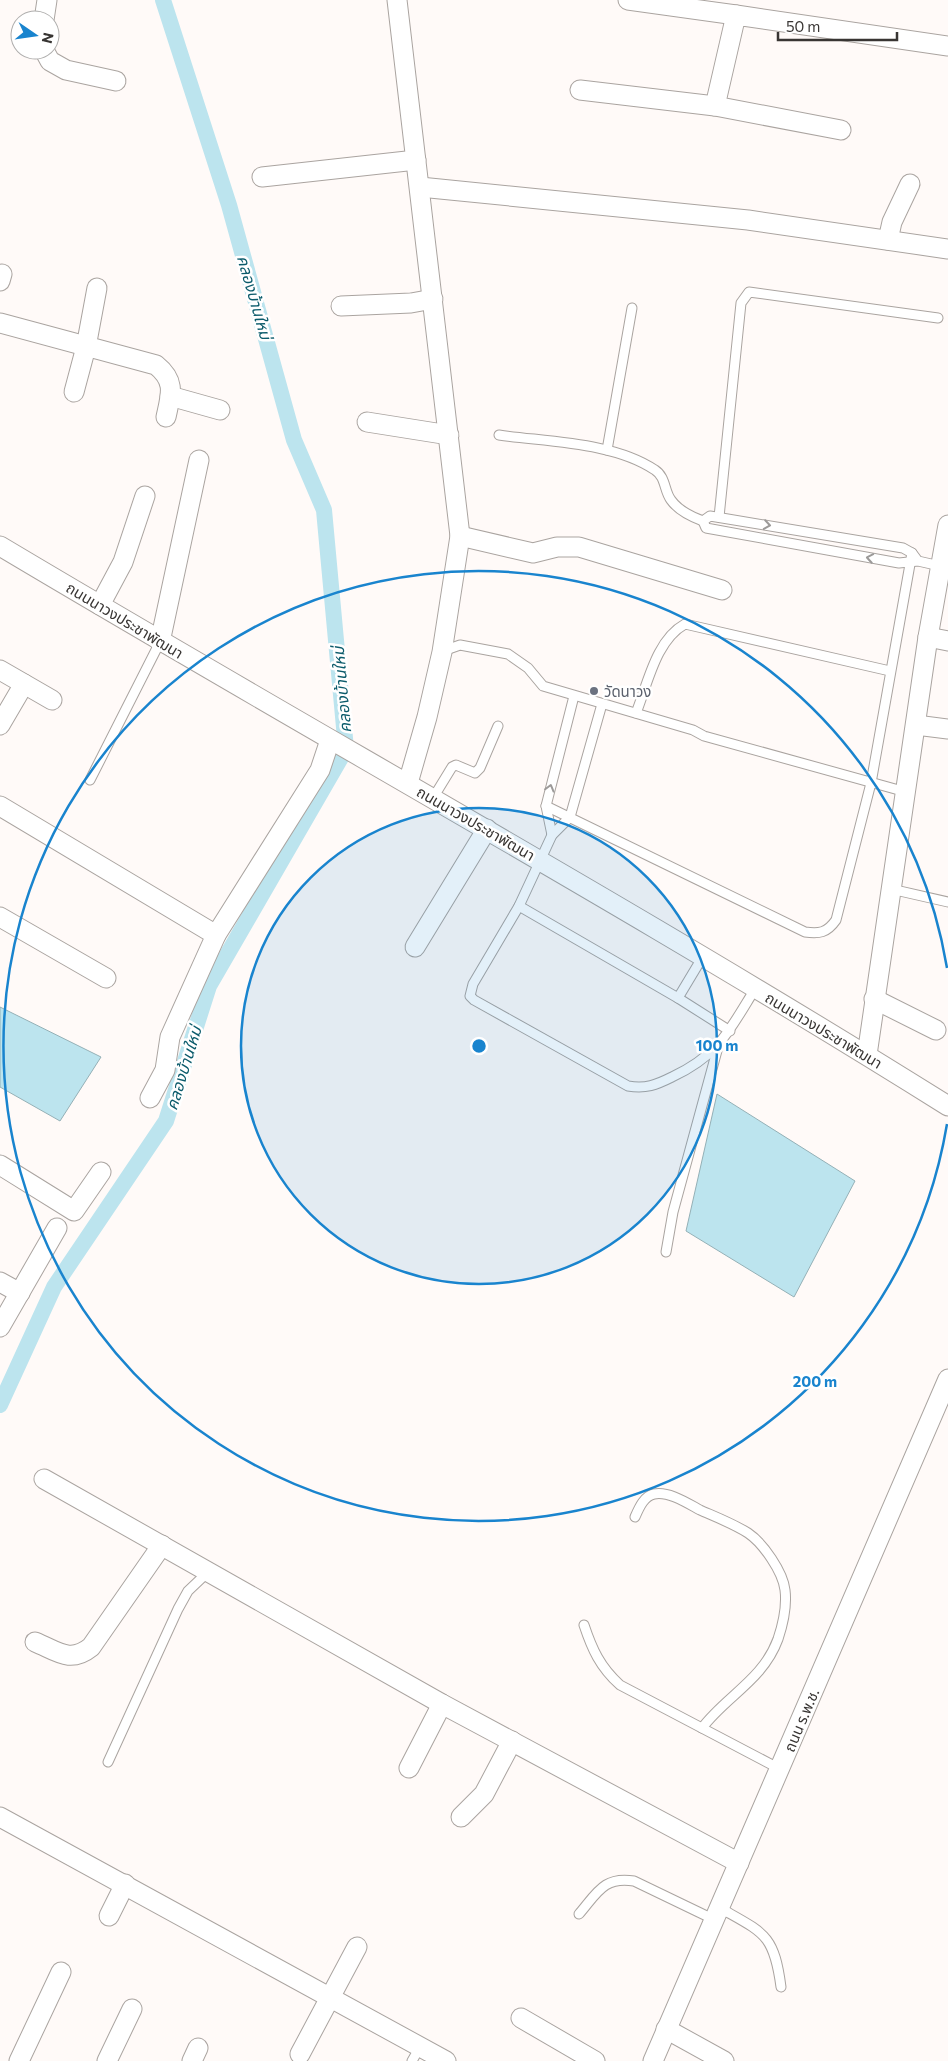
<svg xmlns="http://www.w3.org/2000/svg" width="948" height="2061" font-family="Commissioner,'Noto Sans Thai',sans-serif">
<rect width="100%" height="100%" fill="#fffaf8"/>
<!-- water -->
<g fill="#bce4ee" stroke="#94b0b6">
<path d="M0,1007L101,1057L60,1121L0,1087Z"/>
<path d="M717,1094L855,1181L794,1297L686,1231Z"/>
</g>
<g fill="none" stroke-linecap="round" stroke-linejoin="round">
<!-- canal -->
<path stroke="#bce4ee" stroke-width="16" d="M0,1405L54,1287L166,1121L209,986L346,749L324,510L294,440L229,205L163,0"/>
<!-- service casing -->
<g stroke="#aaa4a0" stroke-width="11">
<g id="service">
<path d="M499,435C547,442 614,442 655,470C666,477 664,491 671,500C678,510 692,517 703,521"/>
<path d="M607,450L632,308"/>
<path d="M719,517L741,303L749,292L938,318"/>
<path d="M918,561L912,553L903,548L710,516L703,521L706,528L899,563L918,561L940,566"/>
<path d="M443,651L460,645L508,654L528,668L543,686L693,730L704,736L906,792"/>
<path d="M602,704L570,817L552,835L519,906L473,984L470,996L474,1000L628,1086C646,1089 656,1085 672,1077C719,1055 729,1031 755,989"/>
<path d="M636,713C648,683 656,640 685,624L890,671"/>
<path d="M90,780L160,642"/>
<path d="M433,798L452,767L456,765L475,773L480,768L498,726"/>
<path d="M546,806L805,932C819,934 827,933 836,920L871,783L912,553"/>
<path d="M552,835L546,806L574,696"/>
<path d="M891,889L948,902"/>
<path d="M519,906L678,998L702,958"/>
<path d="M678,998L730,1031"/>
<path d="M666,1252L673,1212L718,1047"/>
<path d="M635,1517C639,1508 644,1496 654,1494C669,1491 687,1503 700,1510C716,1517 734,1524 748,1533C763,1543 783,1572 785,1590C787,1606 783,1624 778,1639C763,1680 726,1696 702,1728"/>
<path d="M584,1625C592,1649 600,1667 620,1685L780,1769"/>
<path d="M108,1762L178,1609L188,1591L208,1572"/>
<path d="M720,1908C764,1933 774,1934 781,1987"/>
<path d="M579,1914C597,1893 604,1876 634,1881L715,1920"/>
<path d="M412,2061L420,2047"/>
</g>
</g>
<!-- minor casing -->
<g stroke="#aaa4a0" stroke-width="21">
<g id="minor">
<path d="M397,0L460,536L442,652L427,717L408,783"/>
<path d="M628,0L736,15"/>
<path d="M44,20L47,0"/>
<path d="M44,50L50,61L66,70L116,81"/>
<path d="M580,90L715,106L841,130"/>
<path d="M715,106L736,15L948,46"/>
<path d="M262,177L416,160"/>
<path d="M420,187L748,220L948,249"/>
<path d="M888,240L892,222L910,184"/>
<path d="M0,281L2,274"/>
<path d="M341,306L411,303L433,299"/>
<path d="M0,323L156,365C176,381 171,394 166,417"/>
<path d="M74,392L86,347L97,288"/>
<path d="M170,396L220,410"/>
<path d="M367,422L449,435"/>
<path d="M460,536L533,553L557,547H579L722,590"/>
<path d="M0,546C315,734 637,911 948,1106"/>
<path d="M100,605L123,562L145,496"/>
<path d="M928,637L948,641"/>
<path d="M160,642L199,460"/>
<path d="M0,670L52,700"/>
<path d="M0,725L24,684"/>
<path d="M916,725L948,729"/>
<path d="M0,806L216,935"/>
<path d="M0,917L106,978"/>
<path d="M415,947L487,829"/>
<path d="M874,999L936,1030"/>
<path d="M867,1055L928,637L948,525"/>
<path d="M150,1098L165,1070L170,1037L216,935L320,770L330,740"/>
<path d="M0,1165L74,1211L101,1172"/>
<path d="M0,1282L20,1293"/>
<path d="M0,1327L57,1228"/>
<path d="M44,1479L442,1704L739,1863"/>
<path d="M35,1642C57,1651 70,1664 91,1647L162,1545"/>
<path d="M409,1768L442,1704"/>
<path d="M0,1817L446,2061"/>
<path d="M461,1817L484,1794L512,1741"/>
<path d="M109,1916L125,1884"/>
<path d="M521,2018L595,2061"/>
<path d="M666,2029L724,2061"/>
<path d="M300,2054L357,1947"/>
<path d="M19,2061L61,1972"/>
<path d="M107,2061L132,2009"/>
<path d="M192,2061L198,2048"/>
<path d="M653,2061L948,1379"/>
</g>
</g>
<!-- service -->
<use href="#service" stroke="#fff" stroke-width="9"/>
<!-- minor -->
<use href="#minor" stroke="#fff" stroke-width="19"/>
</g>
<!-- one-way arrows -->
<defs><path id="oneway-chevron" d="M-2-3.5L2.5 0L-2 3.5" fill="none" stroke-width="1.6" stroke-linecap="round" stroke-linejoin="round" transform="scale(1.25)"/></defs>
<g stroke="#9c9a99">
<use href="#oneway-chevron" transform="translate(767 525) rotate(9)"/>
<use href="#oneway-chevron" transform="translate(870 558) rotate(-170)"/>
<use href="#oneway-chevron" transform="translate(550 788) rotate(-75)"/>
</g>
<!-- distance rings -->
<circle cx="479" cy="1046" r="238" fill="#1984ce" fill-opacity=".12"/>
<g fill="none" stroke="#1984ce" stroke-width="2.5">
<circle cx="479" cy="1046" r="238"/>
<path d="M947 1124A475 475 0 1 1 947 968"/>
</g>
<!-- markers -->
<circle fill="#6b7280" stroke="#fff" stroke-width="2" cx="594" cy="691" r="5"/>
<g text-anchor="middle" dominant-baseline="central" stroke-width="5" stroke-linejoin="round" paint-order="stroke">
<!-- street labels -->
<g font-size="15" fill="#383533" stroke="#fff">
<text transform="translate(125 620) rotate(31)">ถนนนาวงประชาพัฒนา</text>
<text transform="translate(476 823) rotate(30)">ถนนนาวงประชาพัฒนา</text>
<text transform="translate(824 1030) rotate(31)">ถนนนาวงประชาพัฒนา</text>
<text transform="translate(801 1720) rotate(-67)">ถนน ร.พ.ช.</text>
</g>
<!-- worship labels -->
<g font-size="15" fill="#5b616d" stroke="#fff" text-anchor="start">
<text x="604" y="691">วัดนาวง</text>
</g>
<!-- water labels -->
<g font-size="16" font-style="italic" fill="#0b5b6b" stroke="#fff">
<text transform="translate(255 297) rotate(74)">คลองบ้านใหม่</text>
<text transform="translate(341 690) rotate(-95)">คลองบ้านใหม่</text>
<text transform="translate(183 1068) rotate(-73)">คลองบ้านใหม่</text>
</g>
</g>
<circle cx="479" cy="1046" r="8" fill="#1984ce" stroke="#fff" stroke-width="2.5"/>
<g font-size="15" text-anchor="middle" font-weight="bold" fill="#1984ce" stroke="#fff" stroke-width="5" stroke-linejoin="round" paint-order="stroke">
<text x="717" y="1051">100 m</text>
<text x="815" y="1387">200 m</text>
</g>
<!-- north arrow -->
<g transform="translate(35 35) rotate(103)"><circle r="24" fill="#ffffff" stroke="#afaead"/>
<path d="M0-4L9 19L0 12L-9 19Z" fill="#1984ce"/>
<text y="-8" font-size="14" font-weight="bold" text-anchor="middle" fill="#383533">N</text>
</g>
<!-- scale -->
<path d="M778 32v8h119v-8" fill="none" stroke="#383533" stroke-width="2.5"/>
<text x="786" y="32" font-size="15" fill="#383533" stroke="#ffffff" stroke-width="4" paint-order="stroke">50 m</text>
</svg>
